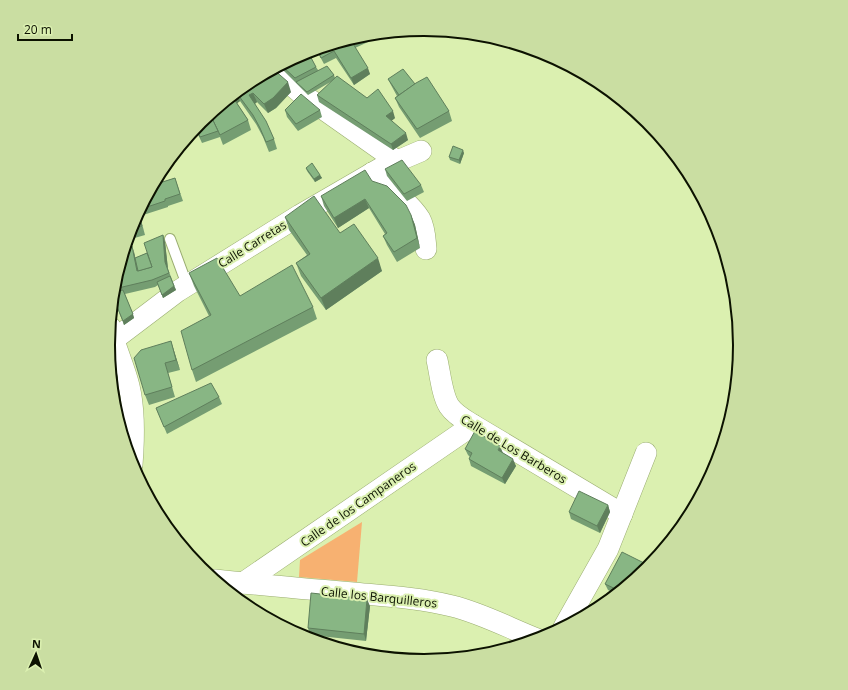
<svg xmlns="http://www.w3.org/2000/svg" width="848" height="690" font-family="'Open Sans',sans-serif">
<rect width="100%" height="100%" fill="#dbf0b0"/>
<!-- green -->
<path fill="#f7b171" d="M362,522L357,582L299,577L300,560Z"/>
<g fill="none" stroke-linecap="round" stroke-linejoin="round">
<!-- lane casing -->
<g stroke="#9aad70" stroke-width="12">
<path id="lane" d="M170,239L187,285"/>
</g>
<!-- street casing -->
<g stroke="#9aad70" stroke-width="22">
<g id="street">
<path d="M276,67C284,78 292,86 302,94L397,161"/>
<path d="M372,173C386,185 410,203 420,219C425,228 425,239 426,249"/>
<path d="M110,327C115,347 124,366 129,386C135,411 134,440 132,465"/>
<path d="M108,344L178,291L300,215L381,168L421,151"/>
<path d="M437,360C440,373 442,395 449,406C455,415 465,420 473,425L622,514"/>
<path d="M215,580C261,585 307,589 353,593C386,596 420,598 452,606C481,613 509,628 537,639"/>
<path d="M243,583L473,425"/>
<path d="M564,627L608,549L646,453"/>
</g>
</g>
<!-- lane -->
<use href="#lane" stroke="#fff" stroke-width="10"/>
<!-- street -->
<use href="#street" stroke="#fff" stroke-width="21"/>
</g>
<!-- wall -->
<g fill="#759d72">
<path d="M363,35H366L368,42L355,48L370,74L354,85L336,58L324,64L316,49Z"/>
<path d="M303,53L316,67L318,70L334,75L335,78L395,118L391,121L408,140L393,150L319,102L317,95L334,80L308,95L283,70L281,65Z"/>
<path d="M388,79L415,84L449,111L452,121L420,138L399,107L395,98L397,96L391,85Z"/>
<path d="M249,82L291,92L276,108L268,113L257,102L255,104L274,139L277,149L269,152L263,137L256,124L240,101L237,103L248,120L251,130L223,145L220,137L202,143L195,128L201,121Z"/>
<path d="M285,110H320L322,117L298,131L287,117Z"/>
<path d="M464,153L460,164L450,160L449,157Z"/>
<path d="M306,168L320,175L322,178L315,182L307,171Z"/>
<path d="M385,169L421,185L424,192L407,201L387,176Z"/>
<path d="M175,178L183,201L168,206V207L140,216L145,235L131,239L133,245L125,246L132,224L153,185Z"/>
<path d="M372,181L411,215L415,225L420,248L397,262L387,245L383,236L385,234L369,208L338,228L324,206L321,196Z"/>
<path d="M285,217L340,233L382,271L326,310L301,276L296,263L307,255L289,230Z"/>
<path d="M163,235L165,242L168,269L176,290L163,298L158,285L155,287L125,294L134,318L124,325L113,297L114,283L134,252L135,258L147,253Z"/>
<path d="M189,273L240,296L313,307L317,319L196,382L192,370L209,316L194,286Z"/>
<path d="M171,341L180,370L168,373L175,397L149,405L145,395Z"/>
<path d="M219,397L222,404L167,434L156,408Z"/>
<path d="M465,449L503,453L516,466L505,484L471,466L469,459L470,457L468,455Z"/>
<path d="M608,505L610,512L600,533L571,519L569,512Z"/>
<path d="M647,569L616,594L608,590L605,584Z"/>
<path d="M370,606L366,641L310,635L308,628Z"/>
</g>
<!-- shaded-wall -->
<g fill="#5f7f5c">
<path d="M368,68L370,74L354,85L351,78Z"/>
<path d="M288,82L291,92L276,108L268,113L264,104Z"/>
<path d="M236,92L240,101L235,105L232,96Z"/>
<path d="M253,93L257,102L253,105L249,95Z"/>
<path d="M393,111L395,118L389,123L386,116Z"/>
<path d="M406,133L408,140L393,150L391,144Z"/>
<path d="M463,150L464,153L460,164L459,160Z"/>
<path d="M320,175L322,178L315,182L314,179Z"/>
<path d="M365,199L369,208L338,228L334,218Z"/>
<path d="M411,215L415,225L420,248L417,238Z"/>
<path d="M163,235L165,242L168,269L165,262Z"/>
<path d="M132,246L134,252L139,274H138Z"/>
<path d="M378,258L382,271L326,310L321,298Z"/>
<path d="M174,286L176,290L163,298L162,295Z"/>
<path d="M133,314L134,318L124,325L123,321Z"/>
<path d="M109,341L113,353L118,378L119,421L114,406Z"/>
<path d="M171,341L174,351L180,370L176,360Z"/>
<path d="M500,446L503,453L501,457L498,450Z"/>
<path d="M513,459L516,466L505,484L502,478Z"/>
<path d="M608,505L610,512L600,533L597,526Z"/>
<path d="M367,599L370,606L366,641L364,634Z"/>
</g>
<!-- building -->
<g fill="#88b684" stroke="#5f7f5c">
<path d="M363,35H366L352,42L368,68L351,78L334,51L321,58L317,49Z"/>
<path d="M308,52L316,67L295,78L281,65L303,53Z"/>
<path d="M327,66L334,75L307,92L296,82Z"/>
<path d="M273,69L288,82L273,98L264,104L253,93L249,95L266,121L274,139L266,142L260,128L253,115L236,92L249,82Z"/>
<path d="M403,69L415,84L399,95L388,79Z"/>
<path d="M337,76L367,98L378,89L393,111L386,116L406,133L391,144L317,95Z"/>
<path d="M427,77L449,111L417,129L395,98L416,83Z"/>
<path d="M301,94L320,110L296,124L285,110Z"/>
<path d="M232,96L248,120L220,135L210,114Z"/>
<path d="M210,114L218,131L200,137L196,127L201,121Z"/>
<path d="M453,146L463,150L459,160L449,157Z"/>
<path d="M402,160L421,185L404,194L385,169Z"/>
<path d="M312,163L320,175L314,179L306,168Z"/>
<path d="M365,170L372,181L387,186L406,205L411,215L417,238L394,252L383,236L387,233L365,199L334,218L321,196Z"/>
<path d="M175,178L180,194L165,199V201L144,208L143,204L153,185Z"/>
<path d="M314,196L340,233L354,224L378,258L321,298L296,263L310,254L285,217Z"/>
<path d="M138,213L142,226L131,228L132,224Z"/>
<path d="M129,233L130,238H128Z"/>
<path d="M163,235L165,262L169,273L152,280L114,289V283L125,247L132,246L137,271L152,267L144,243Z"/>
<path d="M147,253L152,267L138,271L135,258Z"/>
<path d="M217,258L240,296L292,265L313,307L192,370L181,331L211,315L189,273Z"/>
<path d="M170,276L174,286L162,295L157,282Z"/>
<path d="M123,290L133,314L123,321L113,297V293Z"/>
<path d="M108,341L113,365L114,404L108,345Z"/>
<path d="M171,341L176,360L165,363L172,387L145,395L134,358L141,350Z"/>
<path d="M211,383L219,397L164,427L156,408Z"/>
<path d="M475,431L500,446L498,450L513,459L502,478L469,459L472,453L465,449Z"/>
<path d="M579,491L608,505L597,526L569,512Z"/>
<path d="M622,552L650,566L647,569L620,591L605,584Z"/>
<path d="M311,593L367,599L364,634L308,628Z"/>
<path d="M587,609L593,611L584,616Z"/>
</g>
<g text-anchor="middle" dominant-baseline="central" stroke-width="4" stroke-linejoin="round" paint-order="stroke">
<!-- street labels -->
<g font-size="12" fill="#0c1200" stroke="#dbf0b0">
<text transform="translate(252 244) rotate(-32)">Calle Carretas</text>
<text transform="translate(514 449) rotate(31)">Calle de Los Barberos</text>
<text transform="translate(358 504) rotate(-35)">Calle de los Campaneros</text>
<text transform="translate(379 597) rotate(6)">Calle los Barquilleros</text>
</g>
</g>
<!-- crop -->
<path d="M0 0H848V690H0ZM115 345a309 309 0 1 1 618 0a309 309 0 1 1-618 0Z" fill="#cadea2" fill-rule="evenodd"/>
<path fill="none" stroke="#0c1200" stroke-width="2" d="M115 345a309 309 0 1 1 618 0a309 309 0 1 1-618 0Z"/>
<!-- north arrow -->
<g transform="translate(36 654) rotate(3)" stroke="#dbf0b0" stroke-width="3" paint-order="stroke">
<path d="M0-3L7 15L0 10L-7 15Z" fill="#0c1200"/>
<text y="-6" font-size="11" font-weight="bold" text-anchor="middle" fill="#0c1200">N</text>
</g>
<!-- scale -->
<path d="M18 34v6h54v-6" fill="none" stroke="#0c1200" stroke-width="2"/>
<text x="24" y="34" font-size="12" fill="#0c1200" stroke="#dbf0b0" stroke-width="3" paint-order="stroke">20 m</text>
</svg>
